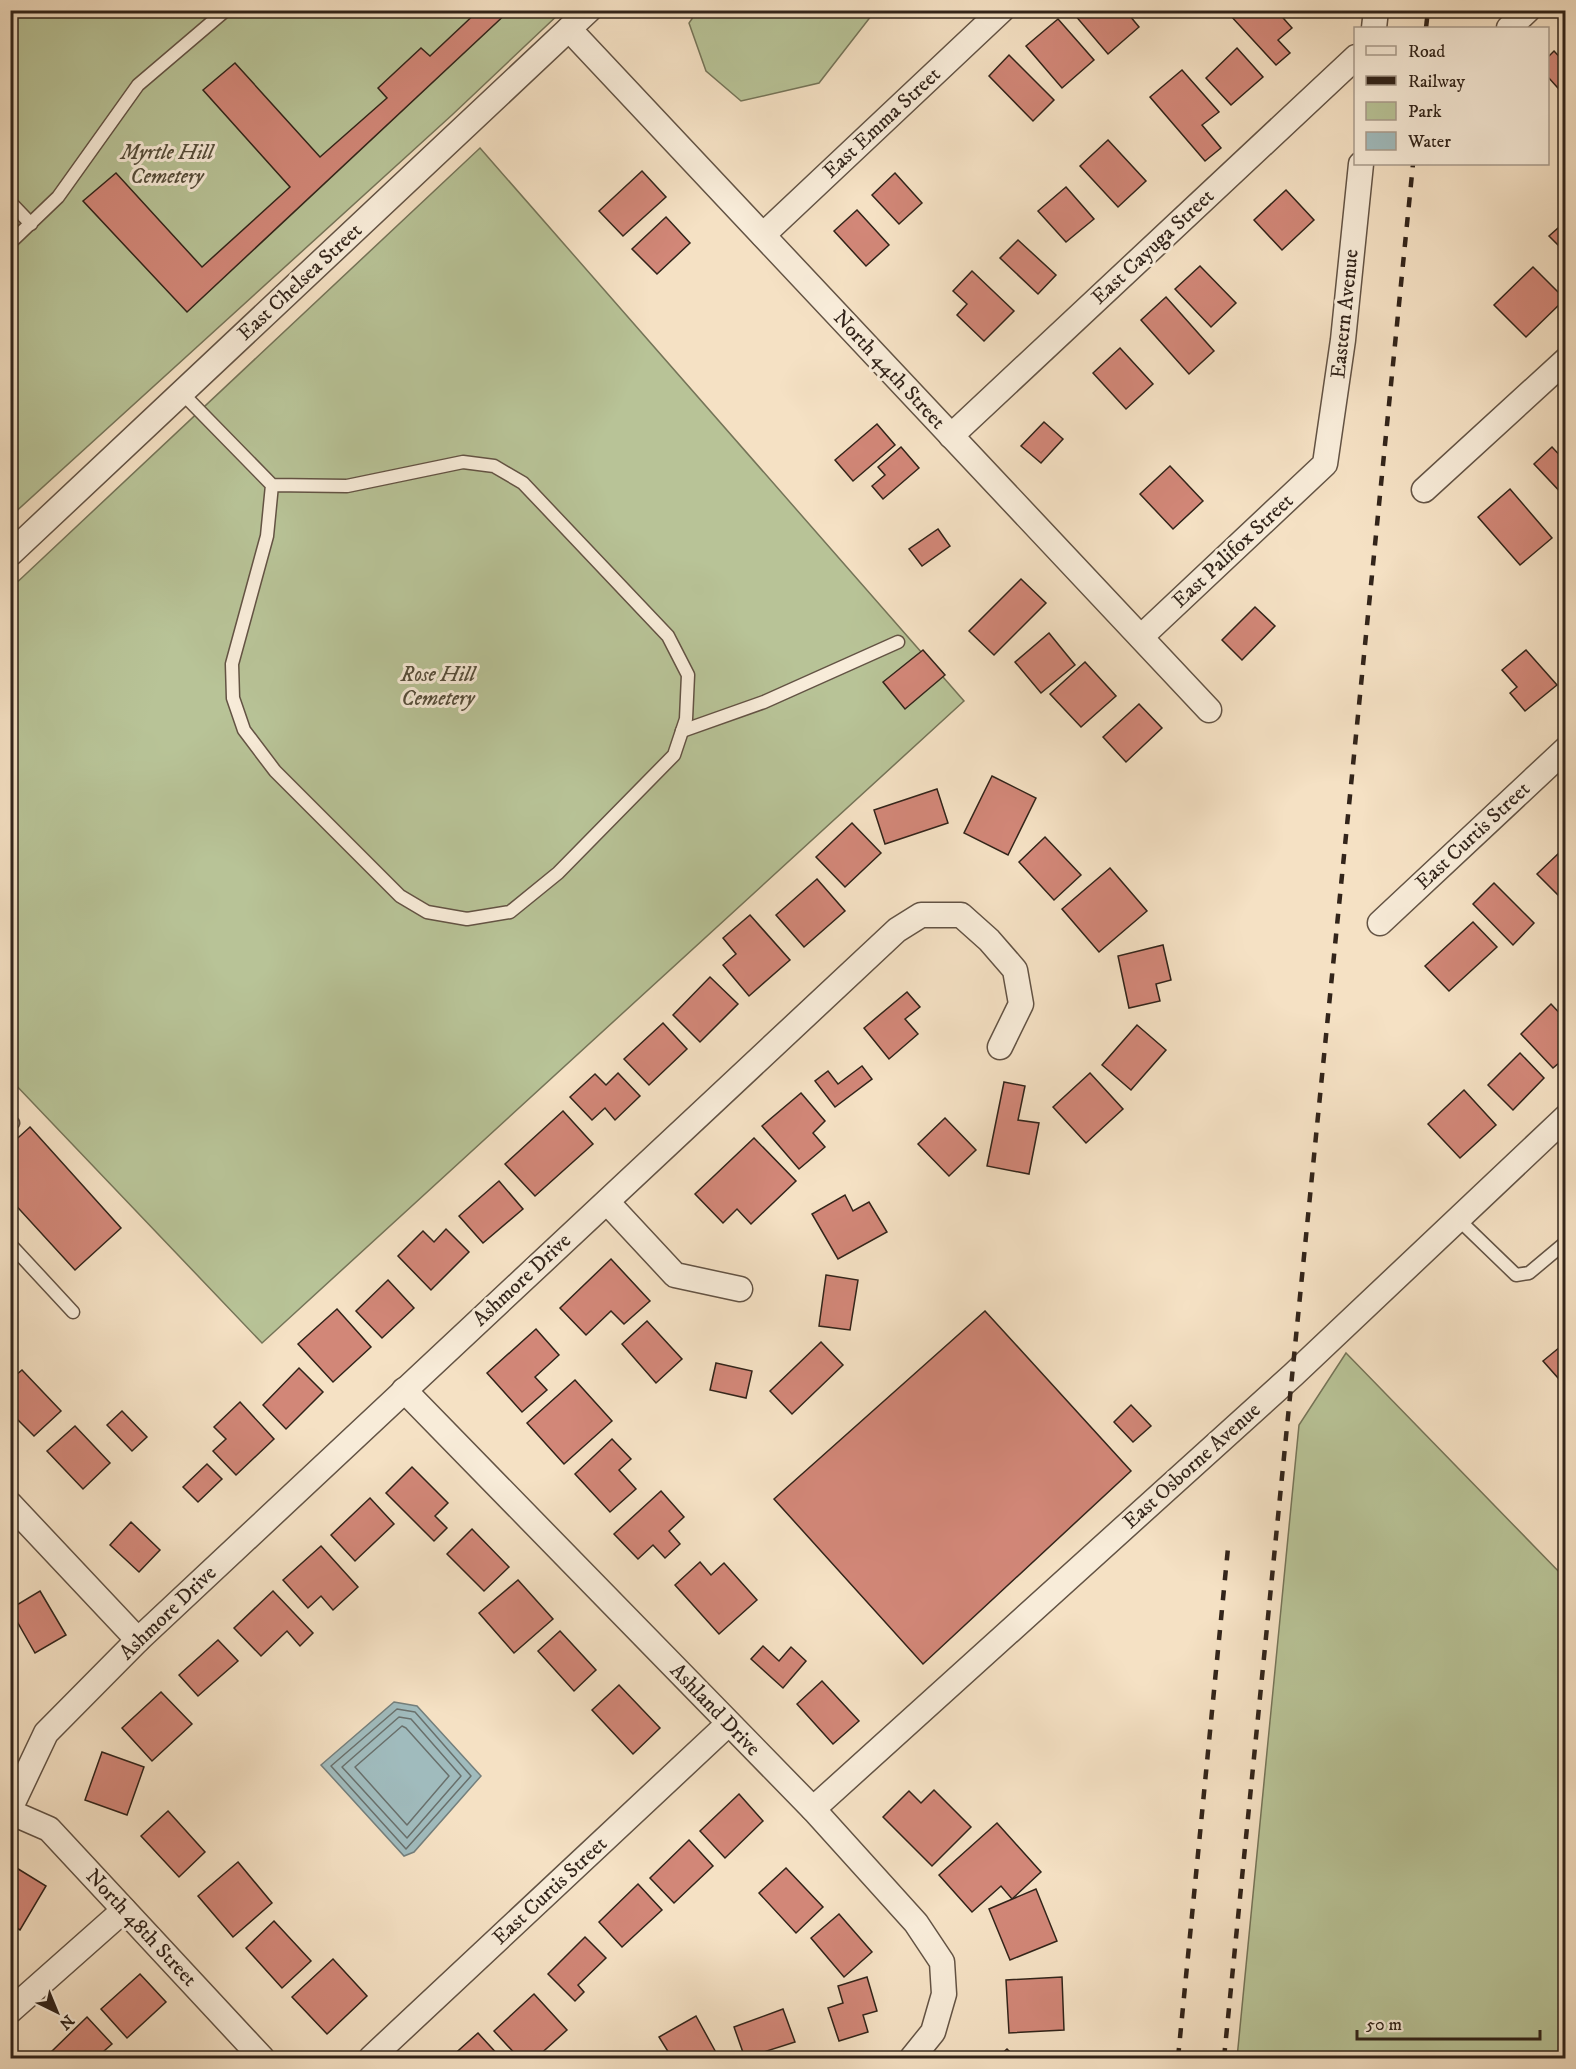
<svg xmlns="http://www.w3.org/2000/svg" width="1576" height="2069" font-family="'IM FELL DW Pica',serif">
<rect width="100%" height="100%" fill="#f5e1c4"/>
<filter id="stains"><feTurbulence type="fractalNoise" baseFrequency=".00333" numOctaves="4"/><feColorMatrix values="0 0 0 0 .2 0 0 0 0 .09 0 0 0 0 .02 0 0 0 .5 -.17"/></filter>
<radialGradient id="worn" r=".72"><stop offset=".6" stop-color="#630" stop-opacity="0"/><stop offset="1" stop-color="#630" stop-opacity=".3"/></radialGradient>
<!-- green -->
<g fill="#b8c397" stroke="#757458" stroke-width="1.5">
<path d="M698,10H875V11L819,83L741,101L706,71L689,23Z"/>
<path d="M11,11H562L452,115L11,516Z"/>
<path d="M480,148L964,701L262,1343L11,1080V588Z"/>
<path d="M1346,1353L1565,1578V2058H1237L1299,1425Z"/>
</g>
<!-- water -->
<path fill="#a0bbbd" stroke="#747f7c" stroke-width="1.5" d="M394,1702L417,1706L481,1776L414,1852L404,1856L321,1765Z"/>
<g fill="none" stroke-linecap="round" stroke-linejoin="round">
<!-- shore -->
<g stroke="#69706c" stroke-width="1.5">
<path d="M397,1709L415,1712L471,1776L406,1849L331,1766Z"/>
<path d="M399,1717L411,1719L461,1776L407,1838L342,1767Z"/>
<path d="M402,1726L406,1728L449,1776L407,1825L355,1767Z"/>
</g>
</g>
<!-- building -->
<g fill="#d28778" stroke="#32241a" stroke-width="1.5">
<path d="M479,10H510L187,312L83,201L116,173L202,267L290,187L203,90L235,63L320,157L387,98L378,88L421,48L430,56Z"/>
<path d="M1077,10H1125L1139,27L1108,54L1074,14Z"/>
<path d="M1232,10H1276L1292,28L1278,40L1290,53L1276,65L1229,14Z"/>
<path d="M1058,19L1094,60L1062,88L1026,46Z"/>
<path d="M1237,48L1263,77L1231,105L1206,78Z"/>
<path d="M1554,51L1566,64V97L1548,77V57Z"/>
<path d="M1009,55L1054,100L1033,121L989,76Z"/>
<path d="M1182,70L1219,112L1202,125L1221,148L1205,161L1150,97Z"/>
<path d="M1108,140L1146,181L1118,207L1080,166Z"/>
<path d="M642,171L666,197L623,236L599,211Z"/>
<path d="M895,173L922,203L899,224L872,195Z"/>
<path d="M1066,187L1094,219L1066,242L1038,211Z"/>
<path d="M1286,190L1314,220L1282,250L1254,220Z"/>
<path d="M857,210L889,245L866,266L834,231Z"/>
<path d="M666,217L690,243L657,274L632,249Z"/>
<path d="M1566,221V253L1549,236Z"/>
<path d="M1018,240L1056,275L1038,294L1000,258Z"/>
<path d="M1200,266L1236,303L1211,327L1175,289Z"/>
<path d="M1533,267L1565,299L1526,337L1494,305Z"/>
<path d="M972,271L1014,311L984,341L957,315L967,304L953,291Z"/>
<path d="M1166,297L1214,351L1189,374L1141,320Z"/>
<path d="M1120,348L1153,384L1126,409L1093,373Z"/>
<path d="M1044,422L1063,439L1041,463L1021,446Z"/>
<path d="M877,424L895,445L853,481L835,460Z"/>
<path d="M901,447L919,468L883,499L872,486L885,475L878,467Z"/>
<path d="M1552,447L1566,462V498L1534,464Z"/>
<path d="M1170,466L1203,501L1173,529L1140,494Z"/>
<path d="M1510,489L1552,538L1520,565L1478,517Z"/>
<path d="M938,529L950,546L922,566L909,549Z"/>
<path d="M1021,579L1046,603L994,655L969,631Z"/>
<path d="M1255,607L1275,626L1242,660L1222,640Z"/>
<path d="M1049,633L1075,665L1041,693L1015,662Z"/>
<path d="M923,650L945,675L905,709L883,682Z"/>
<path d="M1526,650L1557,685L1525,711L1510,693L1517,687L1502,670Z"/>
<path d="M1085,662L1116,696L1081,727L1050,694Z"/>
<path d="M1139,704L1162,728L1126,762L1103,737Z"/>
<path d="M992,776L1036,798L1008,855L964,833Z"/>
<path d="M937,789L948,823L885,844L874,810Z"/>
<path d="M852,823L881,853L845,887L816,857Z"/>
<path d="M1045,837L1081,875L1054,900L1019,862Z"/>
<path d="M1561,851L1566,856L1563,900L1537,874Z"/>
<path d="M1110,868L1147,911L1099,952L1062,909Z"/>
<path d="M817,879L845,911L804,947L776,915Z"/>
<path d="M1494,883L1534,923L1513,945L1473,904Z"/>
<path d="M750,915L790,960L749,996L723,965L736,954L723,938Z"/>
<path d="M1473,922L1497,947L1449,991L1425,966Z"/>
<path d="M1163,945L1171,980L1156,984L1160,1001L1129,1008L1118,956Z"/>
<path d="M710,977L738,1004L700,1042L673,1015Z"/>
<path d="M907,992L920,1007L905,1019L918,1034L889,1059L864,1028Z"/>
<path d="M1551,1004L1566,1020V1057L1553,1068L1521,1034Z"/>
<path d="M663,1023L687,1049L649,1085L624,1059Z"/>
<path d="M1137,1025L1166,1050L1131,1090L1102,1065Z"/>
<path d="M1520,1053L1544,1078L1513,1110L1488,1085Z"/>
<path d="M862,1066L872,1079L835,1107L815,1081L828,1071L838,1084Z"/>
<path d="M618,1073L640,1096L615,1120L605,1108L592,1120L570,1097L595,1074L606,1085Z"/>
<path d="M1090,1073L1123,1109L1086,1143L1053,1107Z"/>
<path d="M1004,1082L1025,1086L1018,1120L1039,1123L1029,1174L987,1166Z"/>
<path d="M1464,1090L1496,1125L1460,1158L1428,1124Z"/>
<path d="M801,1093L825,1121L813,1133L825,1147L799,1169L762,1126Z"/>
<path d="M563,1111L593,1144L535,1196L505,1164Z"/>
<path d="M945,1118L976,1150L949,1176L918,1144Z"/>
<path d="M30,1127L121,1228L75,1270L10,1199V1145Z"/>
<path d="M754,1138L796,1181L751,1224L737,1209L723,1223L695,1194Z"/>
<path d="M499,1181L523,1209L483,1243L459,1216Z"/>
<path d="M845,1195L853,1211L869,1202L887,1232L838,1259L812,1214Z"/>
<path d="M446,1229L469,1252L431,1290L398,1256L423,1231L434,1242Z"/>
<path d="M611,1259L650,1301L624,1324L611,1311L586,1335L560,1308Z"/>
<path d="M826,1275L858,1280L850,1330L819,1326Z"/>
<path d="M388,1280L414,1308L382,1338L356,1311Z"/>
<path d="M337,1309L371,1347L333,1382L298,1344Z"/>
<path d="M985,1311L1131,1471L923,1664L774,1499Z"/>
<path d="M647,1321L682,1359L656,1383L622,1344Z"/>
<path d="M536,1329L559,1355L535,1377L547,1390L522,1412L487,1373Z"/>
<path d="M821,1342L843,1365L792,1414L770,1391Z"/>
<path d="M1566,1342V1387L1543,1361Z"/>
<path d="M716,1363L752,1371L746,1398L710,1390Z"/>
<path d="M299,1368L323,1392L286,1429L263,1405Z"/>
<path d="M22,1370L61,1411L34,1436L10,1412V1380Z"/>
<path d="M575,1380L612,1421L564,1464L527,1423Z"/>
<path d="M240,1402L274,1439L236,1475L213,1451L226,1439L214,1427Z"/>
<path d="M1131,1405L1151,1426L1133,1442L1114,1422Z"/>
<path d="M122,1411L147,1437L132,1451L107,1425Z"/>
<path d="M75,1426L110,1463L83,1489L47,1451Z"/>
<path d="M612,1439L631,1459L619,1470L636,1489L610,1512L575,1474Z"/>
<path d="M207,1464L222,1479L198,1502L183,1487Z"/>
<path d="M412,1467L448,1503L435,1516L447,1528L434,1541L386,1493Z"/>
<path d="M661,1491L684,1517L669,1531L680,1544L665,1558L653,1545L638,1559L614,1534Z"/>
<path d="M370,1498L394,1524L355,1561L331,1535Z"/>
<path d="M131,1522L160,1550L139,1572L110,1545Z"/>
<path d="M472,1529L509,1567L484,1591L447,1554Z"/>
<path d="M321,1546L358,1587L333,1610L321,1596L308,1608L283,1580Z"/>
<path d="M700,1562L711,1575L724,1563L757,1600L719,1634L675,1585Z"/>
<path d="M518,1580L553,1619L514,1653L479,1613Z"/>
<path d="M40,1591L66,1635L35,1653L10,1609Z"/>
<path d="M273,1591L313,1633L300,1646L287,1631L261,1656L234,1628Z"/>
<path d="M560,1631L596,1670L574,1691L538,1651Z"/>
<path d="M218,1640L238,1661L198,1696L179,1675Z"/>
<path d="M763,1646L779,1661L791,1647L806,1661L783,1688L751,1659Z"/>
<path d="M822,1681L859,1721L833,1744L797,1704Z"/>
<path d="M619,1685L660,1728L633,1754L592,1710Z"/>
<path d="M161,1692L192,1724L152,1761L122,1728Z"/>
<path d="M102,1752L144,1767L127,1815L85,1800Z"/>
<path d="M934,1790L971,1827L932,1866L883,1817L909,1791L921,1803Z"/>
<path d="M739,1794L763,1821L725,1858L700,1831Z"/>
<path d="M168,1811L205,1852L179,1877L141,1836Z"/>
<path d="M997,1823L1041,1872L1012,1899L1001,1886L972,1912L939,1875Z"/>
<path d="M689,1840L713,1866L674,1903L650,1878Z"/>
<path d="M238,1862L272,1903L233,1937L198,1896Z"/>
<path d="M15,1867L46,1886L20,1930L10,1924V1874Z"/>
<path d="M786,1868L823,1907L796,1933L759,1893Z"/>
<path d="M638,1884L662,1910L622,1947L599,1922Z"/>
<path d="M1036,1889L1057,1941L1010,1960L989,1909Z"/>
<path d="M839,1914L872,1952L844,1977L811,1938Z"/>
<path d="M274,1921L311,1961L282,1988L246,1948Z"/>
<path d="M585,1937L606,1958L578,1985L584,1992L575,2001L548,1974Z"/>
<path d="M333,1959L367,1996L327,2034L292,1997Z"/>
<path d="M140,1974L166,2002L127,2038L101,2009Z"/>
<path d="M867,1977L877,2011L863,2015L868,2032L839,2041L828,2008L843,2003L838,1986Z"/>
<path d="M1062,1977L1064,2030L1009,2033L1006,1980Z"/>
<path d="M534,1994L567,2030L536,2058H519L494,2031Z"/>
<path d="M783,2009L795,2042L745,2058L734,2027Z"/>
<path d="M696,2016L719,2058H672L659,2037Z"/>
<path d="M87,2017L112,2044L96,2058H54L49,2054Z"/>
<path d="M478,2033L501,2058H450Z"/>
<path d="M1007,2049L1016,2058H997Z"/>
</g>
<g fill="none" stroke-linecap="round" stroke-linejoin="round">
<!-- service casing -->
<g stroke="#635344" stroke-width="15">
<g id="service">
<path d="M10,202L31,224"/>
<path d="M10,243L58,197L138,85L226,10"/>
<path d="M182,393L272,485L347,486L463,462L494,466L523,483L668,636L688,675L686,719L674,755L558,873L510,912L467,919L427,912L400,896L275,771L244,730L233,698L232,664L267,536L272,485"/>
<path d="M682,731L764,702L898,642"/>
<path d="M10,1125L13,1123"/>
<path d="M1458,1219L1516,1275L1529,1273L1566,1242"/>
<path d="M10,1244L73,1312"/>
</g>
</g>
<!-- minor casing -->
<g stroke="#635344" stroke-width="27">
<g id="minor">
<path d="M1374,28L1376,10"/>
<path d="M1509,28L1528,10"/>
<path d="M569,29L1209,710"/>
<path d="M763,235L1002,10"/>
<path d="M951,436L1356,57"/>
<path d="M1424,490L1566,360"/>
<path d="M10,554L589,10"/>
<path d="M1141,637L1325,464L1343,340L1361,164"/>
<path d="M1380,923L1566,749"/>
<path d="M607,1202L675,1275L740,1289"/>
<path d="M404,1390L813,1809L916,1923L942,1962L944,1994L933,2032L912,2058"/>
<path d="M10,1504L138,1640"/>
<path d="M10,1809L46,1733L138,1640L897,930L921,915H961L989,940L1015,970L1021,1004L1000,1047"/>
<path d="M813,1809L1293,1375L1566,1117"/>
<path d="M10,1812L49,1829L262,2058"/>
<path d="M10,2011L124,1910"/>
<path d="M371,2058L728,1724"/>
</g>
</g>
<!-- service -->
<use href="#service" stroke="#f8ecd9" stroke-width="12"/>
<!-- minor -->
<use href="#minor" stroke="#f8ecd9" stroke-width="24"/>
<!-- rail -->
<g stroke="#32241a" stroke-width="4.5" stroke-dasharray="10 10" stroke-linecap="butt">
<path d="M1426,28L1428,10"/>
<path d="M1178,2058L1228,1548"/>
<path d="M1224,2058L1413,164"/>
</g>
</g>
<g text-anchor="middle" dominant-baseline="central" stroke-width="6" stroke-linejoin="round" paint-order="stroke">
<!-- street labels -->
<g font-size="21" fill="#32241a" stroke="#f8ecd9">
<text transform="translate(882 123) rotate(-43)">East Emma Street</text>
<text transform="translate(1153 247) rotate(-43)">East Cayuga Street</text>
<text transform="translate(300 282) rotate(-43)">East Chelsea Street</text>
<text transform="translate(1345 314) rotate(-84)">Eastern Avenue</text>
<text transform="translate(889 370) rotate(47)">North 44th Street</text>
<text transform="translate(1233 551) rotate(-43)">East Palifox Street</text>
<text transform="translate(1473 836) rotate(-43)">East Curtis Street</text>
<text transform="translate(522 1280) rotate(-43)">Ashmore Drive</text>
<text transform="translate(1192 1466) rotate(-42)">East Osborne Avenue</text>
<text transform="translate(168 1613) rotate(-44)">Ashmore Drive</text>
<text transform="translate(715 1710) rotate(46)">Ashland Drive</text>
<text transform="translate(550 1891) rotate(-43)">East Curtis Street</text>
<text transform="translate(141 1928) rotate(47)">North 48th Street</text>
</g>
<!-- park labels -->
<g font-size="21" font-style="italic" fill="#544c39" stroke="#f8ecd9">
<text x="167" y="153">Myrtle Hill<tspan x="167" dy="24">Cemetery</tspan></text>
<text x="438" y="675">Rose Hill<tspan x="438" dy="24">Cemetery</tspan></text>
</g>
</g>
<!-- margin -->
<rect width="1576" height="2069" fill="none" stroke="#f5e1c4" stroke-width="36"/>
<rect x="12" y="12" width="1552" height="2045" fill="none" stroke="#32241a" stroke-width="3"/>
<rect x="18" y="18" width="1540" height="2033" fill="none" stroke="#32241a" stroke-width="1.5"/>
<!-- legend -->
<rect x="1354" y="27" width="195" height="138" fill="#f8ecd9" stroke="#a99c8d" stroke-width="1.5"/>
<rect x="1366" y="46" width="30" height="9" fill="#f8ecd9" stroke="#a99c8d" stroke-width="1.5"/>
<text x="1408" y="57" font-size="18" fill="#32241a">Road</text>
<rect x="1366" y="76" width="30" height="9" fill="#32241a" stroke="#a99c8d" stroke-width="1.5"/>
<text x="1408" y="87" font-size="18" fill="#32241a">Railway</text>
<rect x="1366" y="102" width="30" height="18" fill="#b8c397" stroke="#a99c8d" stroke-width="1.5"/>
<text x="1408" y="117" font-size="18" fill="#32241a">Park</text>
<rect x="1366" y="132" width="30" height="18" fill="#a0bbbd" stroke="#a99c8d" stroke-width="1.5"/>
<text x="1408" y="147" font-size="18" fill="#32241a">Water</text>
<!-- north arrow -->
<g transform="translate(57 2012) rotate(137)" stroke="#f8ecd9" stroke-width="4.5" paint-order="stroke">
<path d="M0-4.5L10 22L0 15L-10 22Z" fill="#32241a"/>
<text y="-9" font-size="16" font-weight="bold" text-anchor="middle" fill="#32241a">N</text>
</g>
<!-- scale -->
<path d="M1357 2030v9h183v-9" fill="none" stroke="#32241a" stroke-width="3"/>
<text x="1366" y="2030" font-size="18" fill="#32241a" stroke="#f8ecd9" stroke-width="4.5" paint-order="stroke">50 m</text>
<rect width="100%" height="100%" filter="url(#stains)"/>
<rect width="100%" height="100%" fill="url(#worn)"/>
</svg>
